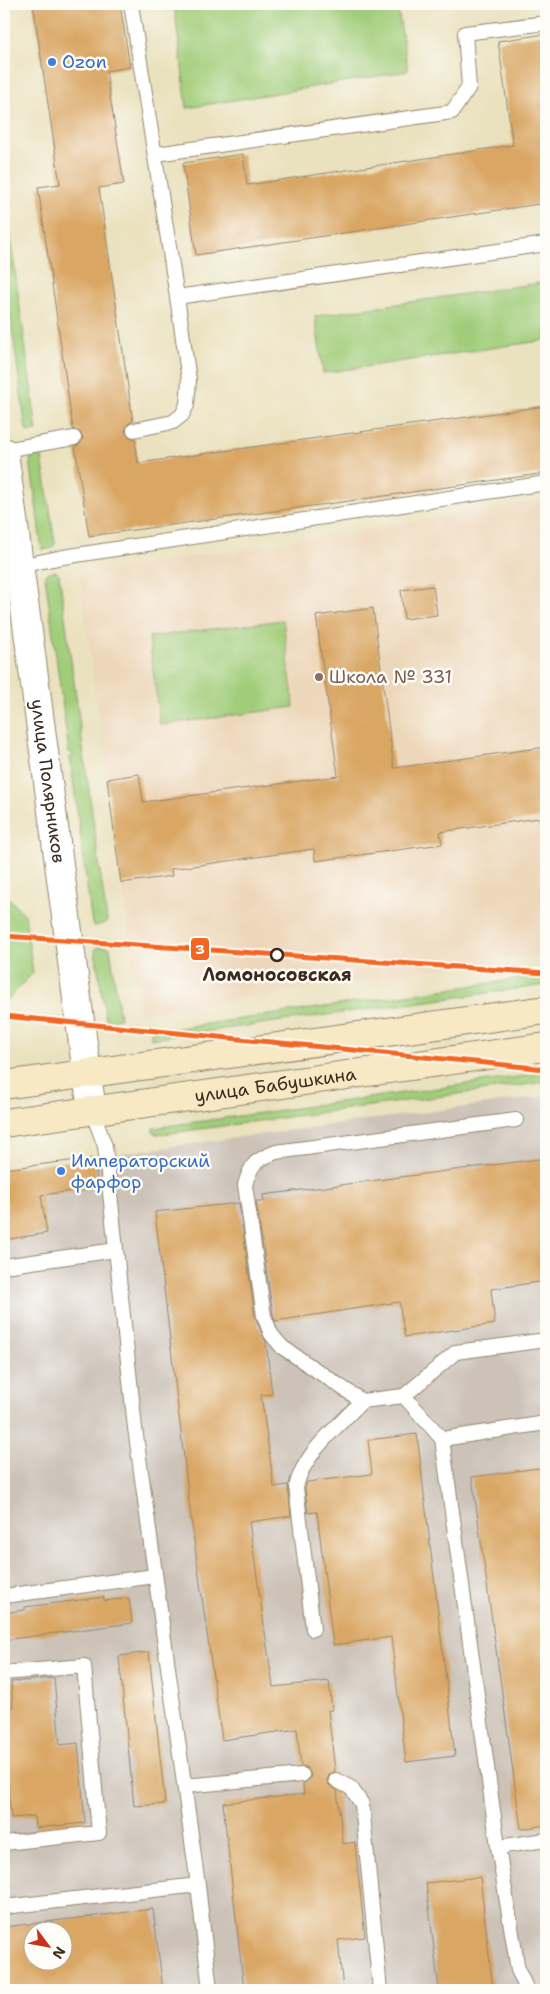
<svg xmlns="http://www.w3.org/2000/svg" width="550" height="1994" font-family="'Shantell Sans',sans-serif">
<rect width="100%" height="100%" fill="#fdfcf7"/>
<filter id="ink" filterUnits="userSpaceOnUse"><feTurbulence type="fractalNoise" baseFrequency=".02" numOctaves="2"/><feDisplacementMap in="SourceGraphic" scale="10" xChannelSelector="R" yChannelSelector="G"/><feConvolveMatrix kernelMatrix="1 2 1 2 8 2 1 2 1" color-interpolation-filters="sRGB"/></filter>
<filter id="wash" filterUnits="userSpaceOnUse"><feTurbulence type="fractalNoise" baseFrequency=".0096" numOctaves="4" result="noise"/><feDisplacementMap in="SourceGraphic" scale="20" xChannelSelector="R" yChannelSelector="G"/><feGaussianBlur stdDeviation="1.12" result="paint"/><feColorMatrix in="noise" values="0 0 0 0 0 0 0 0 0 0 0 0 0 0 0 0 0 1.4 0 .05"/><feComposite in="paint" operator="in"/></filter>
<g filter="url(#wash)">
<rect width="100%" height="100%" fill="#eae1be"/>
<!-- built -->
<path fill="#edd7ba" d="M546,500V953L140,1013L79,575Z"/>
<!-- industrial -->
<path fill="#ccc2b8" fill-rule="evenodd" d="M546,1096V1990H4V1169ZM32,1932H62V1962H32Z"/>
<!-- green -->
<g fill="#a1cd7a" stroke="#6e7c4c">
<path d="M174,4H397L408,71L187,108Z"/>
<path d="M5,199L37,431L28,432L26,430L4,268V200Z"/>
<path d="M546,282V340L323,373L315,316Z"/>
<path d="M39,455L42,457L55,544L52,548L42,550L30,459Z"/>
<path d="M56,571L59,574L107,921L106,923L95,926L92,924L70,757L73,756L72,752L69,753L45,575L49,572Z"/>
<path d="M283,620L294,707L160,725L149,637Z"/>
<path d="M4,893L25,915L33,973L4,1003Z"/>
<path d="M98,947H107L110,948L120,1018L106,1021L95,950Z"/>
<path d="M546,975V985L151,1039V1032Z"/>
<path d="M546,1073V1082L171,1133L156,1134L153,1132V1128Z"/>
</g>
<g id="blocks">
<!-- building -->
<g fill="#d9a663" fill-rule="evenodd">
<path d="M33,4H120L130,67L106,71L124,184L99,188L133,421L128,424L125,431L128,436L135,439L138,463L546,406V473L342,502L89,536L75,447L80,444L83,437L80,432L73,429L38,187L60,184Z"/>
<path d="M546,34V203L196,255L183,163L243,154L247,185L513,145L498,41Z"/>
<path d="M433,586L437,615L404,619L401,590Z"/>
<path d="M373,608L394,768L546,747V817L440,832L442,844L315,861L314,849L171,869L172,876L121,883L107,779L139,774L143,802L338,776L316,616Z"/>
<path d="M94,1158L98,1188L41,1195L47,1233L4,1240V1169Z"/>
<path d="M546,1158V1281L491,1289L495,1324L405,1337L399,1302L275,1321L273,1314L256,1201H264L263,1195Z"/>
<path d="M239,1203L255,1317L266,1342L272,1394L261,1395L274,1487L288,1485L291,1516L249,1522L273,1687L329,1681L332,1710H328L335,1771L329,1775L327,1781L329,1785L337,1790L343,1844L355,1842L365,1937L338,1940L343,1990H244L223,1803L304,1794L303,1784L310,1779L311,1774L306,1767L301,1766L297,1729L222,1740L192,1526L155,1212Z"/>
<path d="M417,1434L455,1756L406,1762L391,1637L333,1645L317,1512L308,1513L305,1488L307,1482L372,1474L368,1440Z"/>
<path d="M546,1467V1825L521,1829L472,1477Z"/>
<path d="M104,1597V1601L129,1598L132,1623L4,1640V1613L25,1610V1607Z"/>
<path d="M149,1652L165,1804L134,1806L119,1656Z"/>
<path d="M54,1678L60,1745L78,1743L85,1823L35,1828L34,1816L11,1818L4,1735V1708L13,1707L11,1682Z"/>
<path d="M480,1877L493,1990H439L426,1883Z"/>
<path d="M153,1909L163,1990H4V1927ZM32,1932H62V1962H32Z"/>
</g>
</g>
</g>
<g filter="url(#ink)">
<use href="#blocks" fill-opacity="0" stroke="#92866e" stroke-width="1"/>
<g fill="none" stroke-linecap="round" stroke-linejoin="round">
<!-- lane casing -->
<g stroke="#92866e" stroke-width="16">
<g id="lane">
<path d="M131,4L177,297"/>
<path d="M156,154L452,112L469,87L465,33L546,23"/>
<path d="M134,430L173,422L182,415L187,405L189,380L177,297L546,244"/>
<path d="M4,450L74,438"/>
<path d="M19,566L63,557L546,483"/>
<path d="M92,1111L105,1146L135,1428L198,1885L210,1990"/>
<path d="M4,1266L116,1250"/>
<path d="M404,1396L456,1352L546,1340"/>
<path d="M362,1401L282,1347L271,1334L264,1316L245,1185C251,1164 255,1160 276,1152L516,1120"/>
<path d="M442,1439L498,1847L546,1840"/>
<path d="M4,1596L155,1576"/>
<path d="M313,1629L296,1487C304,1452 338,1427 362,1401L404,1396L442,1439L546,1423"/>
<path d="M4,1673L84,1666L99,1833L4,1843"/>
<path d="M336,1780L351,1788L362,1804L380,1990"/>
<path d="M185,1786L302,1775"/>
<path d="M498,1847L518,1970L527,1990"/>
<path d="M4,1907L198,1885"/>
</g>
</g>
<!-- street casing -->
<g stroke="#92866e" stroke-width="30">
<g id="street">
<path id="s1" d="M4,452L92,1111"/>
</g>
</g>
<!-- secondary casing -->
<g stroke="#92866e" stroke-width="30">
<g id="secondary">
<path d="M4,1085L546,1010"/>
<path id="s2" d="M4,1123L546,1047"/>
</g>
</g>
<!-- lane -->
<use href="#lane" stroke="#fff" stroke-width="14"/>
<!-- street -->
<use href="#street" stroke="#fff" stroke-width="28"/>
<!-- secondary -->
<use href="#secondary" stroke="#f6e9c3" stroke-width="28"/>
<!-- metro-1 casing -->
<g stroke="#fdfcf7" stroke-width="9">
<g id="metro-1">
<path d="M4,936L546,973"/>
<path d="M4,1016L546,1069"/>
</g>
</g>
<!-- metro-1 -->
<use href="#metro-1" stroke="#f26522" stroke-width="5"/>
</g>
</g>
<!-- markers -->
<g fill="#3f7fe0" stroke="#fdfcf7" stroke-width="2">
<circle cx="52" cy="62" r="5"/>
<circle cx="61" cy="1171" r="5"/>
</g>
<circle fill="#8d6e63" stroke="#fdfcf7" stroke-width="2" cx="319" cy="677" r="5"/>
<circle fill="#fdfcf7" stroke="#3b2a1e" stroke-width="2.5" cx="277" cy="955" r="6"/>
<g text-anchor="middle" dominant-baseline="central" stroke-width="5" stroke-linejoin="round" paint-order="stroke">
<!-- shop labels -->
<g font-size="18" fill="#366cbe" stroke="#fdfcf7" text-anchor="start">
<text x="62" y="62">Ozon</text>
<text x="71" y="1161">Императорский<tspan x="71" dy="21">фарфор</tspan></text>
</g>
<!-- education labels -->
<g font-size="18" fill="#785e54" stroke="#fdfcf7" text-anchor="start">
<text x="329" y="677">Школа № 331</text>
</g>
<!-- street labels -->
<g font-size="18" fill="#3b2a1e" stroke="#fdfcf7">
<text stroke="none"><textPath href="#s1" startOffset="332">улица Полярников</textPath></text>
<text stroke="none"><textPath href="#s2" startOffset="274">улица Бабушкина</textPath></text>
</g>
<!-- stop labels -->
<g font-size="18" font-weight="bold" fill="#3b2a1e" stroke="#fdfcf7">
<text x="277" y="975">Ломоносовская</text>
</g>
</g>
<rect stroke="#fdfcf7" stroke-width="2" x="190" y="937" width="20" height="24" rx="5" fill="#f26522"/>
<g font-size="14" text-anchor="middle" font-weight="bold" fill="#fff">
<text x="200" y="954">3</text>
</g>
<!-- margin -->
<rect width="550" height="1994" fill="none" stroke="#fdfcf7" stroke-width="20"/>
<!-- north arrow -->
<g transform="translate(48 1946) rotate(122)"><circle r="24" fill="#fdfcf7" stroke="#afa8a0"/>
<path d="M0-4L9 19L0 12L-9 19Z" fill="#c8321e"/>
<text y="-8" font-size="14" font-weight="bold" text-anchor="middle" fill="#3b2a1e">N</text>
</g>
</svg>
